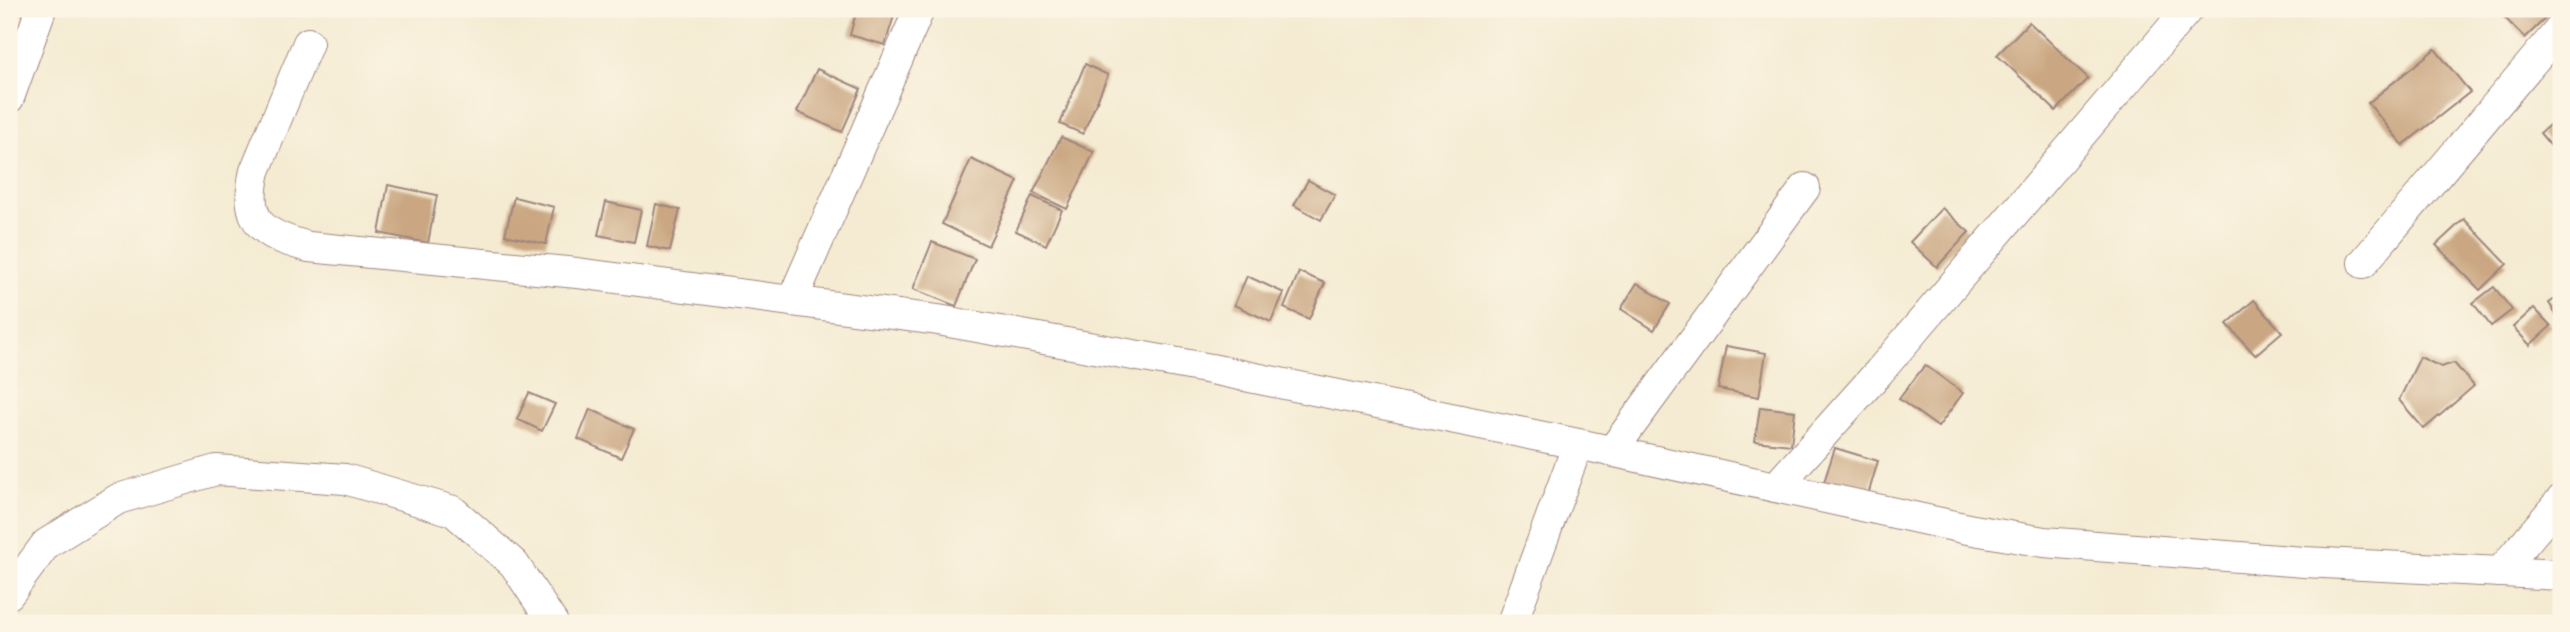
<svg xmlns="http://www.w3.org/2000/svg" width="2570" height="632" font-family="Caveat,sans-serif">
<rect width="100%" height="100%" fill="#fcf5e5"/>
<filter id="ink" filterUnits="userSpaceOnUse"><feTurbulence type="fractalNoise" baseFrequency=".0143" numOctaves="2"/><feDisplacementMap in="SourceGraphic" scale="14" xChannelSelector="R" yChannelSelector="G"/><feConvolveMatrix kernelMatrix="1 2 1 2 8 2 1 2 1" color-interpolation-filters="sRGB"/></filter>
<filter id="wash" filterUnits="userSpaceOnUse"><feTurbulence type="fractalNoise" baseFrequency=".00686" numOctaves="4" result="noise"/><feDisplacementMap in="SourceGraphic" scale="28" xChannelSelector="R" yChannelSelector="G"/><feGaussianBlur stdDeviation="1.57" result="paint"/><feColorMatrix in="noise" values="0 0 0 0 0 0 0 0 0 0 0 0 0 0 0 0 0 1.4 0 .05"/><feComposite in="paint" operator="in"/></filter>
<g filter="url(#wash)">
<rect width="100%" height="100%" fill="#f4ebd2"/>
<g id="blocks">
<!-- building -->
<g fill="#caa782">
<path d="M857,9H896L885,45L850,35Z"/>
<path d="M2496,9H2555L2525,38Z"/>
<path d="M2029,22L2088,78L2056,111L1997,55Z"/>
<path d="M2435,49L2470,92L2403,145L2368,103Z"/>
<path d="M1085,64L1108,75L1083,134L1060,124Z"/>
<path d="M817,69L861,89L842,132L797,112Z"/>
<path d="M2561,115V158L2540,133Z"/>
<path d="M1061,137L1094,152L1067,209L1033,193Z"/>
<path d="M971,159L1018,181L988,246L942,224Z"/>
<path d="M1308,180L1335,195L1321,220L1294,205Z"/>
<path d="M388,185L437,195L428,243L379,233Z"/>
<path d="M1032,196L1062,210L1046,245L1016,231Z"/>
<path d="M514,197L554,207L546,244L505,235Z"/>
<path d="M606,202L641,210L634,242L598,235Z"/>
<path d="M656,204L680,210L670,251L647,246Z"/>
<path d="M1942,208L1969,232L1937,267L1910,242Z"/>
<path d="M2464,219L2507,264L2480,290L2436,245Z"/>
<path d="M932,242L975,259L956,306L913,289Z"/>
<path d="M1299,272L1325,283L1309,319L1284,308Z"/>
<path d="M1247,276L1284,293L1271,322L1234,305Z"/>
<path d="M1637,283L1670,304L1654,330L1621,309Z"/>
<path d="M2494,287L2512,310L2491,326L2473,303Z"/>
<path d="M2561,295V323L2549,303Z"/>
<path d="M2254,300L2282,332L2255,355L2227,324Z"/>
<path d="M2534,308L2551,326L2530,345L2513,327Z"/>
<path d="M1726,346L1766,353L1759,397L1718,389Z"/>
<path d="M2420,357L2441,367L2454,363L2474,386L2424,429L2399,400Z"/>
<path d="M1925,365L1963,393L1938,427L1899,399Z"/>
<path d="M529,393L555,404L542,431L517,419Z"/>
<path d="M1760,407L1795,411L1791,445L1755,441Z"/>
<path d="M590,409L634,429L621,458L578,439Z"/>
<path d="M1835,448L1878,461L1868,495L1824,482Z"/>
</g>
</g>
</g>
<g filter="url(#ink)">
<use href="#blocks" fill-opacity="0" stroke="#9f857e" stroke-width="2"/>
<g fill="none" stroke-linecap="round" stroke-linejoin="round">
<!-- minor casing -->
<g stroke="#9f857e" stroke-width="32">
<g id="minor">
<path d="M308,43L255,171C243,222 262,235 309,247L577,273L938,320L1211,369L1578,444L1968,529L2044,542L2304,562L2561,575"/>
<path d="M9,98L41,9"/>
<path d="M2363,263L2561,28"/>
<path d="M792,301L919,10"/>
<path d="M1612,451L1805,188"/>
<path d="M1776,487L1879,372L2188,9"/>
<path d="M2500,572L2561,500"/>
<path d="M9,594L46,544L118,499L216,470L345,479L453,511L514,564L553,623"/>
<path d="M1512,623L1578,444"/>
</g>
</g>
<!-- path -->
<path stroke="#9f857e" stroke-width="4.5" stroke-dasharray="2 5" stroke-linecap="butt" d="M1982,617L2030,623"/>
<!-- minor -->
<use href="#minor" stroke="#fff" stroke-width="30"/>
</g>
</g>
<!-- margin -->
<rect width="2570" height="632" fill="none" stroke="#fcf5e5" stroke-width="35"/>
</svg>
